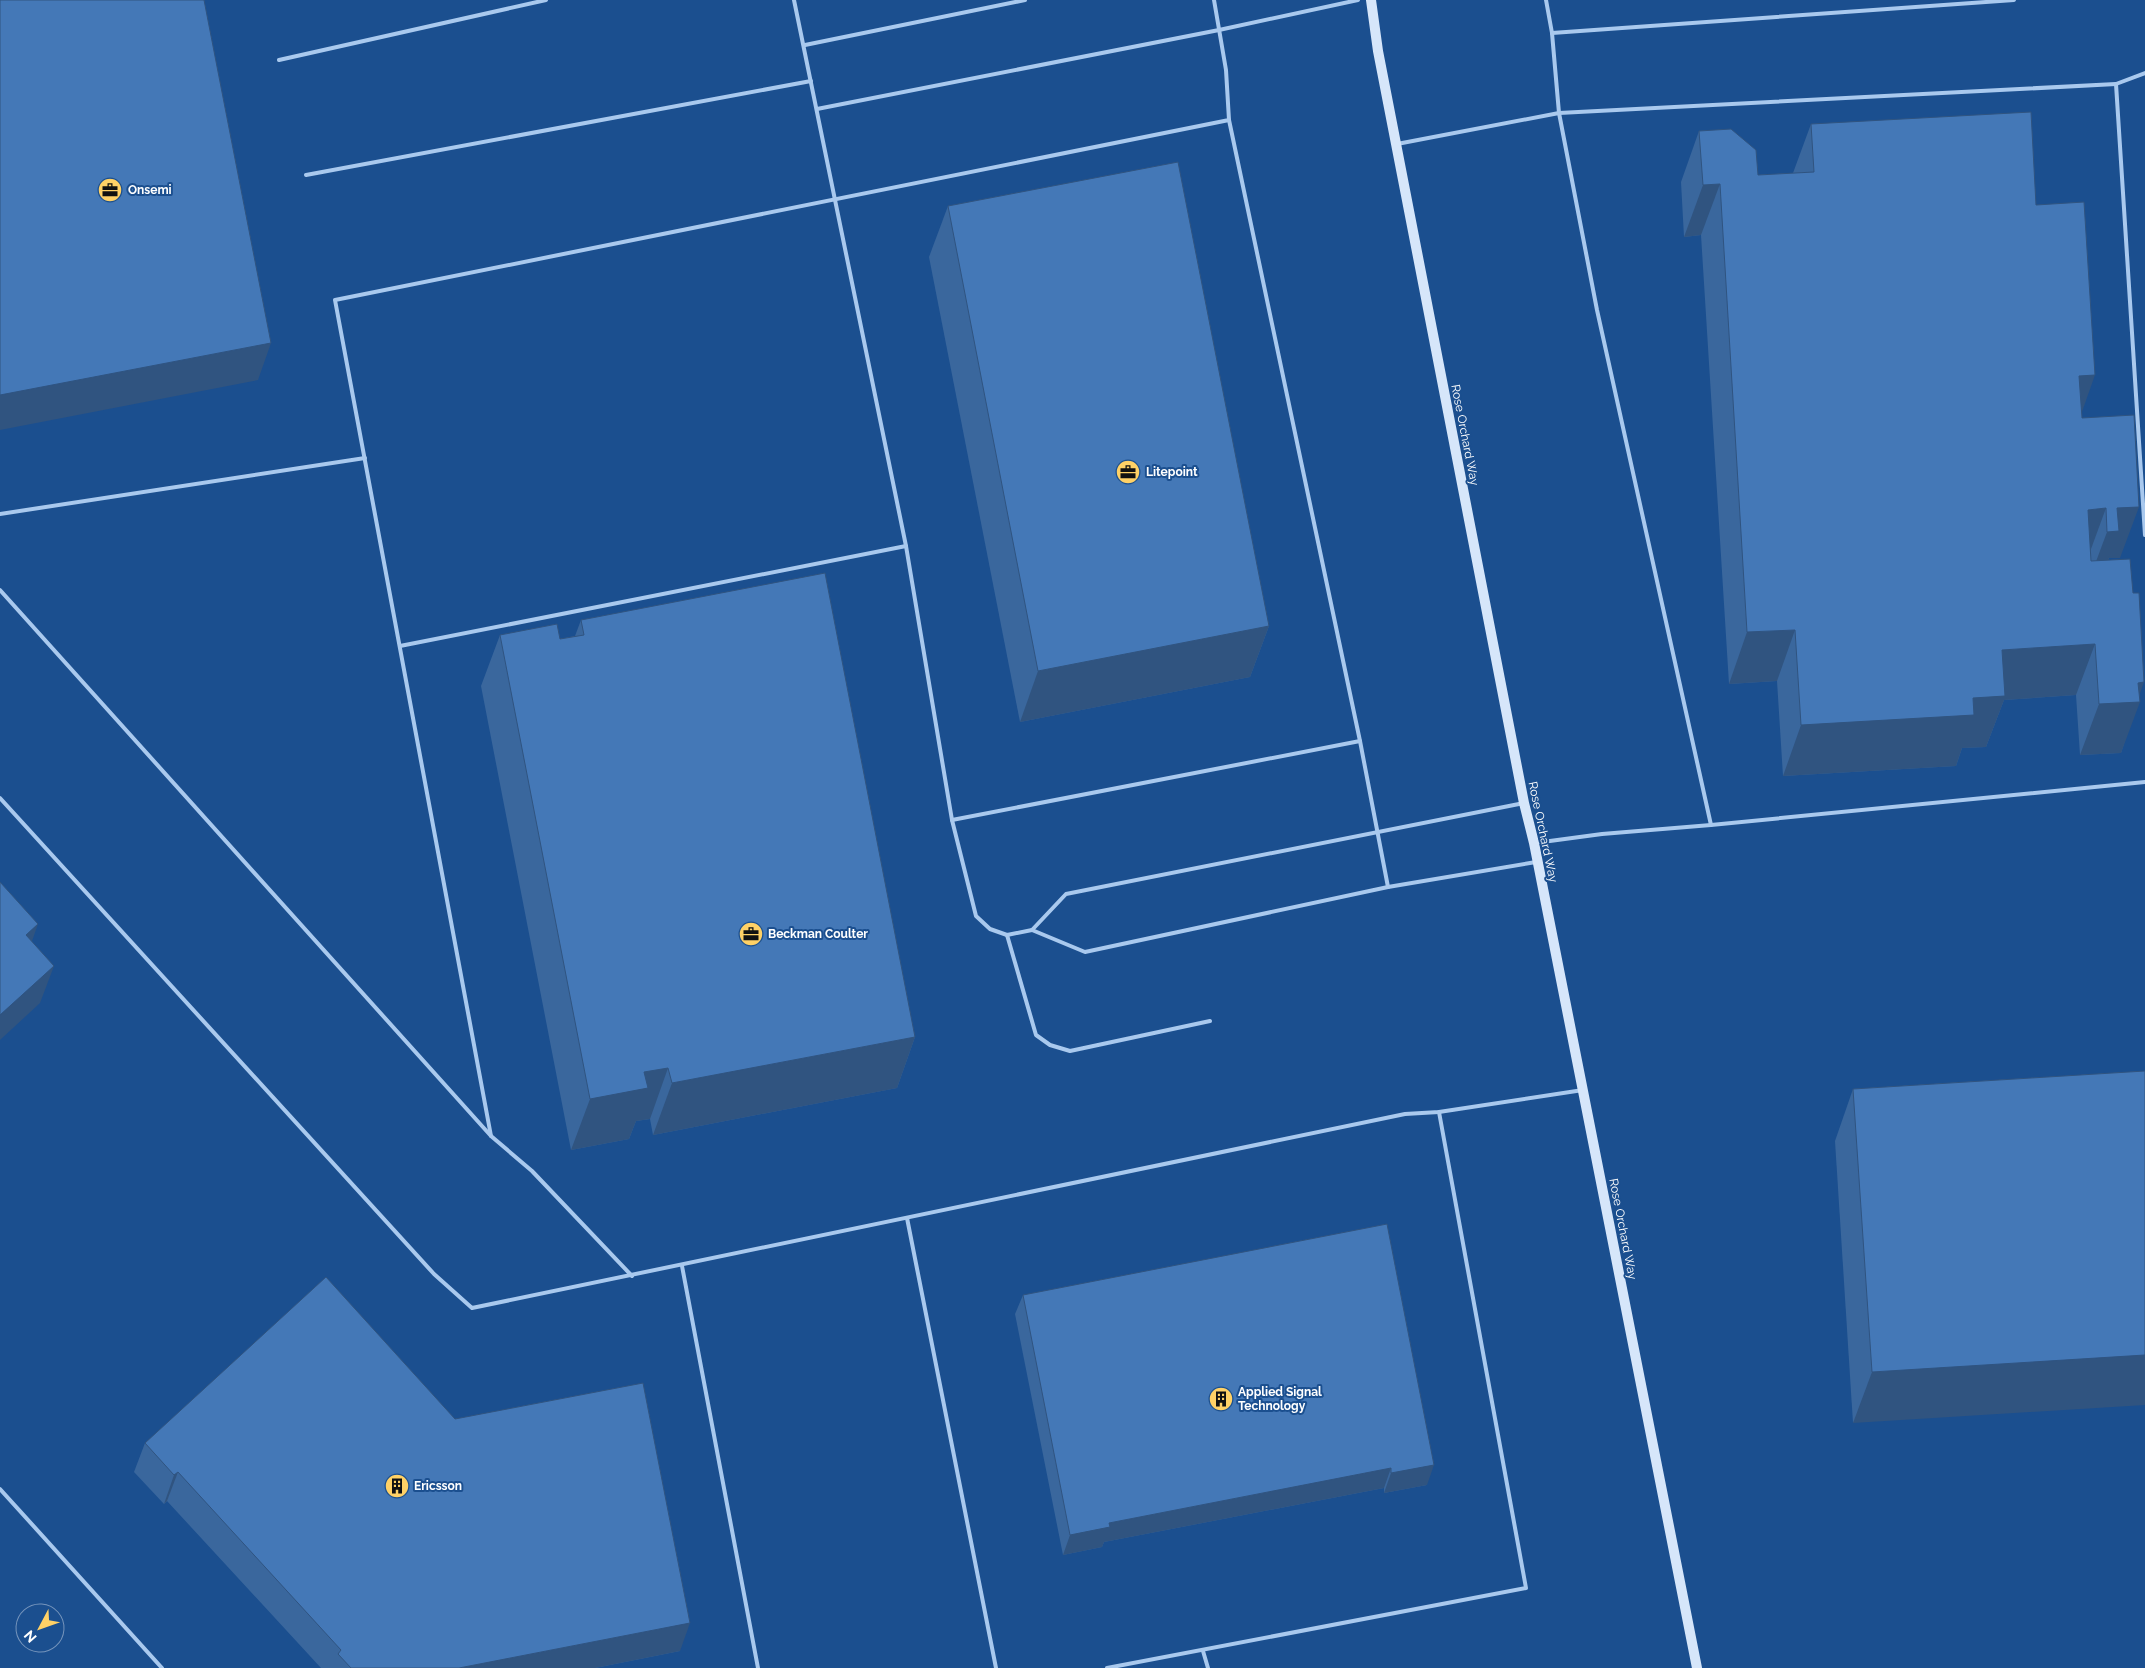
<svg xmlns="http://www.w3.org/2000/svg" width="2145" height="1668" font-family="Raleway,sans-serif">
<rect width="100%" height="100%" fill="#1b4f8f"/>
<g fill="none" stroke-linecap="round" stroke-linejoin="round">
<!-- lane -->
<g stroke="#a9c9ee" stroke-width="4">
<path d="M794,0L906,546L952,820L976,916L990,929L1007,935L1032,930"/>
<path d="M1546,0L1552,33L1559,113L1597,310L1711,825"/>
<path d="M1552,33L2014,0"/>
<path d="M805,45L1025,0"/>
<path d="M279,60L546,0"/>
<path d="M2116,84L2145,535"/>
<path d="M817,109L1219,30L1358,0"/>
<path d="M1229,120L1360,741L1388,887"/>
<path d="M1397,144L1559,113L2116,84L2145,73"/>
<path d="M306,175L811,81"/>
<path d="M0,514L365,458"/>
<path d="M0,590L491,1136L532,1171L632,1276"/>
<path d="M400,646L906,546"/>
<path d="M0,798L434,1274L472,1308L1405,1114L1439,1112L1583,1090"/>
<path d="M1524,803L1066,894L1032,930L1085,952L1388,887L1536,862"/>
<path d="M952,820L1360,741"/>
<path d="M1535,843L1602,834L1711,825L2145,782"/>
<path d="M1007,935L1036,1035L1050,1045L1070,1051L1210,1021"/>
<path d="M491,1136L335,300L1229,120L1226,70L1214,0"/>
<path d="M907,1218L996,1668"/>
<path d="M682,1266L758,1668"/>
<path d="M0,1489L162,1668"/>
<path d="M1203,1651L1208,1668"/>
<path d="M1107,1668L1526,1588L1439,1112"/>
</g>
<!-- secondary -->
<path stroke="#d6e6fa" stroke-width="10" d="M1371,0L1378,51L1524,803L1534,843L1697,1668"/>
</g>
<!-- wall -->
<g fill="#3a679d">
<path d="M1811,124L2036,205L2082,413V418L2120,558H2109L2108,560L2139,697L2121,753L2080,755L2076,695L2004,700L1986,747L1962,748L1956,766L1783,776L1777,681L1729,684L1701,235L1684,237L1681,182L1699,131L1758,175L1793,173Z"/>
<path d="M948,206L1269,626L1250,677L1020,722L929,257Z"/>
<path d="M581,620L915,1037L897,1088L653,1135L650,1119L636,1121L629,1139L571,1150L481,686L500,635L560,639L575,636Z"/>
<path d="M2145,1071L1853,1423L1835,1141L1853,1089Z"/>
<path d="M1023,1295L1427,1485L1384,1493V1488L1104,1542L1102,1547L1063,1555L1015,1314Z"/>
<path d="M455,1419L680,1651L595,1668H321L167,1501L164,1504L134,1472L145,1443Z"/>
</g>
<!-- shaded-wall -->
<g fill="#305480">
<path d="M1720,184L1701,235L1684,237L1703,185Z"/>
<path d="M271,343L258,380L0,430V395Z"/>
<path d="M2095,375L2077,426L2079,376Z"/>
<path d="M2139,507L2120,558H2109L2101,582L2088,583L2107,532L2117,508Z"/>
<path d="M2106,508L2087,560L2088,510Z"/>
<path d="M1269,626L1250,677L1020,722L1038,671Z"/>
<path d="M1795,630L1777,681L1729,684L1747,632Z"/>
<path d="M2095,644L2076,695L2004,700L1986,747L1962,748L1956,766L1783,776L1801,725L1973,698L2002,650Z"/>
<path d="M2144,682L2137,702H2140L2121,753L2080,755L2099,704L2138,683Z"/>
<path d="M38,924L25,961L26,935Z"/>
<path d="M54,966L40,1003L0,1040V1015Z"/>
<path d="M915,1037L897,1088L653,1135L672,1083Z"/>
<path d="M668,1068L650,1119L636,1121L629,1139L571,1150L590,1099L644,1072Z"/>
<path d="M2145,1355V1405L1853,1423L1872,1372Z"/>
<path d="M1434,1465L1427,1485L1384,1493L1391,1473Z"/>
<path d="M1391,1468L1384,1488L1104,1542L1102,1547L1063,1555L1070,1535L1109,1523Z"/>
<path d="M178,1472L167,1501L164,1504L174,1475Z"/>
<path d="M690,1623L680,1651L595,1668H459Z"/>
</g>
<!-- building -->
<g fill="#4478b7" stroke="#305480">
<path d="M0,0H204L271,343L0,395Z"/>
<path d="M2031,112L2036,205L2084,202L2095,375L2079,376L2082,418L2134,415L2139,507L2117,508L2119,531L2107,532L2106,508L2088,510L2091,561L2130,559L2133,593H2139L2144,682L2138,683L2140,702L2099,704L2095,644L2002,650L2005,696L1973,698L1974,715L1801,725L1795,630L1747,632L1720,184L1703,185L1699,131L1731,129L1756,150L1758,175L1814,172L1811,124Z"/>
<path d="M1178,162L1269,626L1038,671L948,206Z"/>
<path d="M825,573L915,1037L672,1083L668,1068L644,1072L648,1088L590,1099L500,635L557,624L560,639L584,635L581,620Z"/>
<path d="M0,882L38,924L26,935L54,966L0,1015Z"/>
<path d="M2145,1071V1355L1872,1372L1853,1089Z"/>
<path d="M1387,1224L1434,1465L1391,1473V1468L1109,1523L1110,1527L1070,1535L1023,1295Z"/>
<path d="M326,1277L455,1419L643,1383L690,1623L459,1668H351L338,1654L341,1650L178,1472L174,1475L145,1443Z"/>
</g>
<!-- icons -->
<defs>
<g id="office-disc" transform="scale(1.25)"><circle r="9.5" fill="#ffd166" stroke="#1b4f8f"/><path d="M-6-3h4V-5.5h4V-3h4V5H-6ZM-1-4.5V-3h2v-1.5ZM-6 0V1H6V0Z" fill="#111"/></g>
<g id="building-disc" transform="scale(1.25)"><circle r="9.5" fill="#ffd166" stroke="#1b4f8f"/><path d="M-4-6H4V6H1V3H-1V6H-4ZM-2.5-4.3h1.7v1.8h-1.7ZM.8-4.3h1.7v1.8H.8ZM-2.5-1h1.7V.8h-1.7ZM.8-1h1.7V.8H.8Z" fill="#111"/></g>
</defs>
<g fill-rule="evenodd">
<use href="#office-disc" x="110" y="190"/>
<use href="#office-disc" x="1128" y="472"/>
<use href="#office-disc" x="751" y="934"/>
<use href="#building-disc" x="1221" y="1399"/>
<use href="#building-disc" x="397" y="1486"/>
</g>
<g text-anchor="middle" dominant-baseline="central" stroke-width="4" stroke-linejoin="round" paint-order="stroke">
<!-- poi labels -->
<g font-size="12" font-weight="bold" fill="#fff" stroke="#1b4f8f" text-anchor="start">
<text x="128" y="190">Onsemi</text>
<text x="1146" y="472">Litepoint</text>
<text x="768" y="934">Beckman Coulter</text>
<text x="1238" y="1392">Applied Signal<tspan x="1238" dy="14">Technology</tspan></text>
<text x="414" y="1486">Ericsson</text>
</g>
<!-- street labels -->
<g font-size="12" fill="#fff" stroke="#1b4f8f">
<text transform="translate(1465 435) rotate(79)">Rose Orchard Way</text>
<text transform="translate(1543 832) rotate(78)">Rose Orchard Way</text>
<text transform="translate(1623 1229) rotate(79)">Rose Orchard Way</text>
</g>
</g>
<!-- north arrow -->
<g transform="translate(40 1628) rotate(229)"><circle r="24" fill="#1b4f8f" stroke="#7695bc"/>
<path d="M0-4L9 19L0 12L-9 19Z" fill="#ffd166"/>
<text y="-8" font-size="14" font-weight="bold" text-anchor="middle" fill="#ffffff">N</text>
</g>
</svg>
